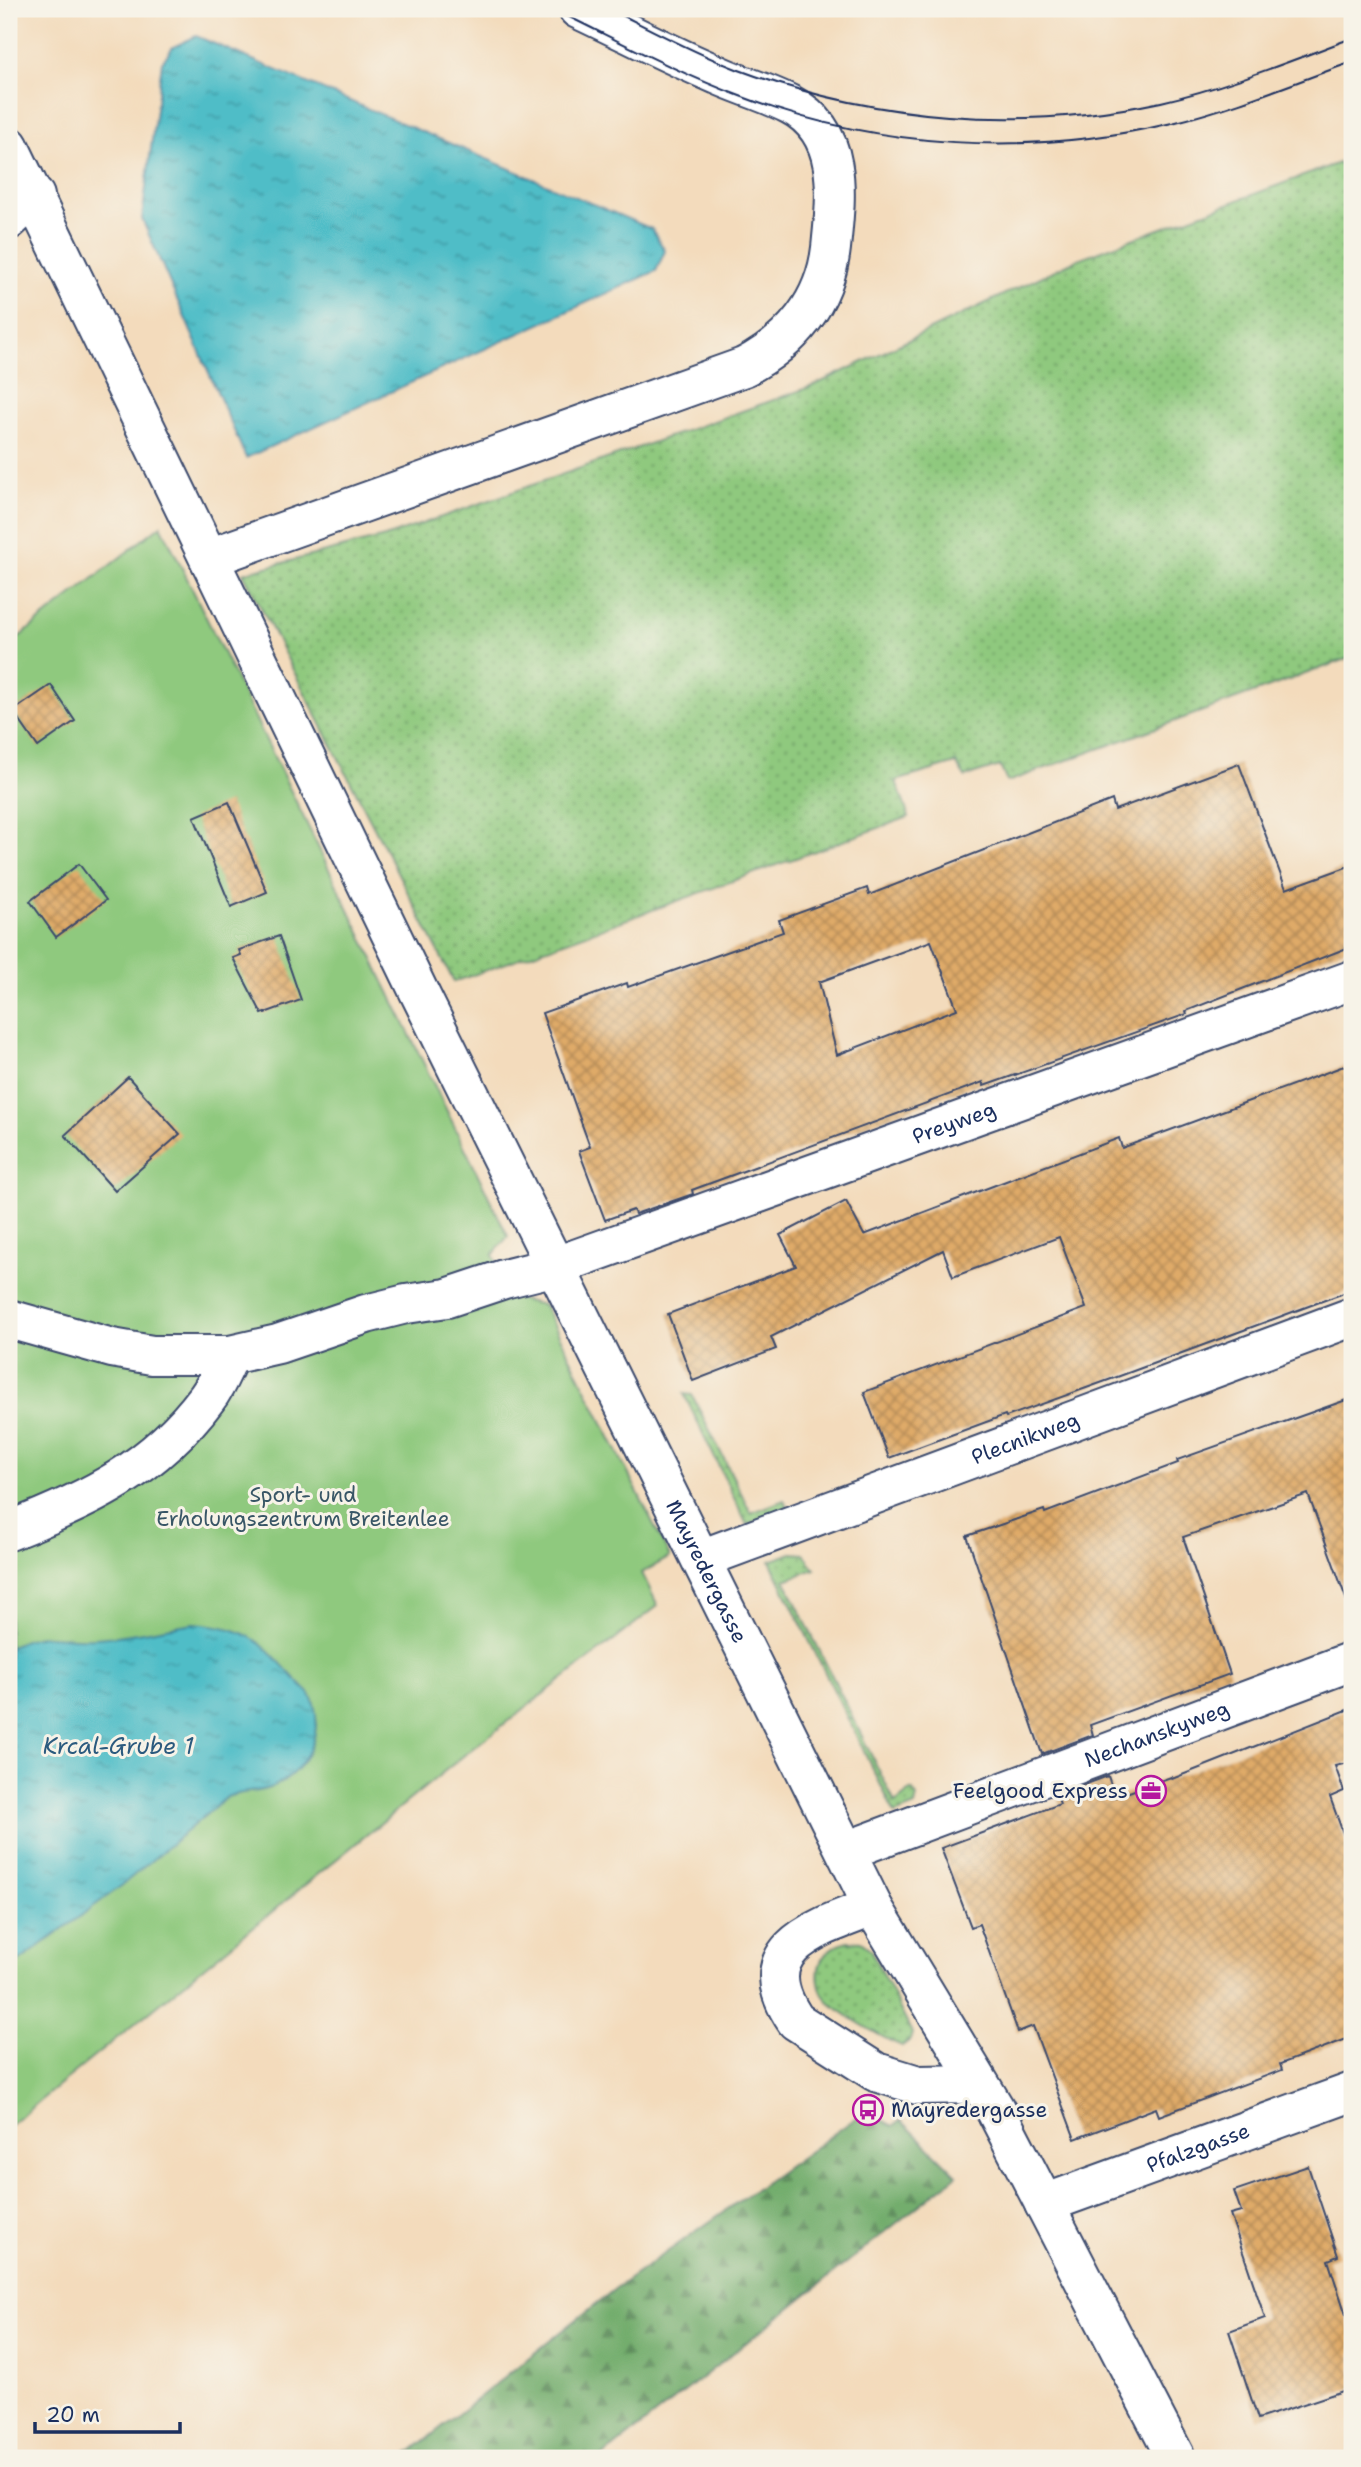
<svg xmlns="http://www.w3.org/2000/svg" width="1361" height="2467" font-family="'Shantell Sans',sans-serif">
<defs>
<pattern id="grass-dots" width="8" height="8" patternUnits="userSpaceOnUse" patternTransform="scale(1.75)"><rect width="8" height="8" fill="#8fc97e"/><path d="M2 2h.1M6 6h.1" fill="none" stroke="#74a46a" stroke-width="1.8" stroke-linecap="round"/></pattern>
<pattern id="forest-firs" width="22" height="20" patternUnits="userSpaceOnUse" patternTransform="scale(1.75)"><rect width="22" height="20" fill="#73ad6d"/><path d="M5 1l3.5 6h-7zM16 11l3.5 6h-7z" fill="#5e8d5d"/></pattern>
<pattern id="water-ripples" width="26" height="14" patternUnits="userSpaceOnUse" patternTransform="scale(1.75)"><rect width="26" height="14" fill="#4fbdc7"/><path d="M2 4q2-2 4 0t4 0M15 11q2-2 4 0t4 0" fill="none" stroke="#419aa5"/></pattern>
<pattern id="building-cross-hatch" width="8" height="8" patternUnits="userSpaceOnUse" patternTransform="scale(1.75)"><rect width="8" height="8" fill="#dfaa67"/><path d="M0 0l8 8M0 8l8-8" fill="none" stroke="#b48b58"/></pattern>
</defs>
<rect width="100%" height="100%" fill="#f7f3e8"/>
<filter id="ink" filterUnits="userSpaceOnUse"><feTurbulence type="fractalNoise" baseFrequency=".0143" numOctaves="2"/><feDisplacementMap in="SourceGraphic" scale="14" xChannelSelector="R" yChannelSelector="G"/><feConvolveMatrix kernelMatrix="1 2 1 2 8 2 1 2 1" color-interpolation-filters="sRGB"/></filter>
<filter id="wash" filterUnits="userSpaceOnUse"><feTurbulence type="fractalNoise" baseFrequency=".00686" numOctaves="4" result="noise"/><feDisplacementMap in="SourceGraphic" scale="28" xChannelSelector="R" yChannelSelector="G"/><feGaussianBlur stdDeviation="1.57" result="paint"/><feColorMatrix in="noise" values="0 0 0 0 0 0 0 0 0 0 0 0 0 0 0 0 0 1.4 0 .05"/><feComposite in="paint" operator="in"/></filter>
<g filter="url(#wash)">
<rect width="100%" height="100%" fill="#f3dbbc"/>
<!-- grass -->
<g fill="url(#grass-dots)" stroke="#557c6e" stroke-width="2">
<path d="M1352,158V657L1007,782L1000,766L965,777L956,763L896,781L909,817L454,982L243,573L385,537L813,386L1078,259Z"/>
<path d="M684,1394L692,1395L751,1513L784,1500L787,1508L747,1525Z"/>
<path d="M792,1553L804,1554L815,1569L785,1580L788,1587L895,1803L912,1790L917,1797L915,1806L895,1814L770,1561Z"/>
<path d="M848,1941L861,1942L870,1949L912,2033L910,2040L902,2046C886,2040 833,2010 824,1996C818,1987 817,1974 820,1964C825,1951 836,1944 848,1941Z"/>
</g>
<!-- forest -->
<path fill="url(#forest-firs)" stroke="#476e66" stroke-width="2" d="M859,2116L871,2124L876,2117L893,2126L901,2120L957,2175L601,2458H403L616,2288Z"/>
<!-- green -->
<path fill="#8fc97e" stroke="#557c6e" stroke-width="2" d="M161,525L508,1236L493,1255L511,1298L544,1305L670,1557L642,1573L658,1606L473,1748L9,2126V645Z"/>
<!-- water -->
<g fill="url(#water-ripples)" stroke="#357692" stroke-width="2">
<path d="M196,36L652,229L665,251L656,271L246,458L142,219L162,62L173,47Z"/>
<path d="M193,1623C263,1628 265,1651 310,1694C328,1729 305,1775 269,1788C255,1793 241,1791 227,1797L121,1886L9,1969V1647C48,1627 57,1641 95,1638C128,1636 160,1629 193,1623Z"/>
</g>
<g id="blocks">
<!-- building -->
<g fill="url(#building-cross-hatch)" fill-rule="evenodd">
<path d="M51,685L75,721L38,747L13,711Z"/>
<path d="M1239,764L1286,889L1352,865V946L1186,1011L1187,1014L984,1086L983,1082L692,1190L693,1194L635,1214L633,1210L605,1220L579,1151L590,1147L542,1013L627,983L628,987L783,932L779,920L867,888L869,895L1112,800L1115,810ZM931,941L957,1009L837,1055L819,982Z"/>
<path d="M229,802L267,892L231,907L194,817Z"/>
<path d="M79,864L106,900L56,937L30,901Z"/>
<path d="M279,936L301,1000L262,1014L233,958L241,955L239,950Z"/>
<path d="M1352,1063V1290L1117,1377L1006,1417L1005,1415L889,1458L864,1392L1086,1308L1059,1237L953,1277L943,1250L771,1337L776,1349L693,1381L668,1314L796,1266L780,1235L846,1201L864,1235L1119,1138L1122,1148Z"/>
<path d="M128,1077L180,1134L115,1191L65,1135Z"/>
<path d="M1352,1398V1600L1347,1601L1308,1494L1183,1537L1230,1674L1090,1725L1093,1735L1042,1754L967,1536L1044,1510L1045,1513L1178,1463L1177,1460Z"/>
<path d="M1352,1708V1762L1335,1766L1344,1791L1330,1797L1352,1858V2037L1280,2064L1282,2070L1159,2116L1156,2108L1075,2139L1033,2026L1018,2032L979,1924L971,1927L941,1848L1060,1804L1057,1795L1108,1776L1115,1797L1171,1777L1172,1779Z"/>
<path d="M1308,2166L1338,2256L1328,2260L1352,2333V2388L1258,2419L1229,2331L1265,2318L1230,2214L1241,2211L1234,2191Z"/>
</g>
</g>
</g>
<g filter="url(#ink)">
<use href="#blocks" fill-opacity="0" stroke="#3b496c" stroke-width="2"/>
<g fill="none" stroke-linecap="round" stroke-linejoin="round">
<!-- minor casing -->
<g stroke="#3b496c" stroke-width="42">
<g id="minor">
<path id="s1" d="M9,146L420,994L873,1907L994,2107L1176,2458"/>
<path d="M9,220L35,196"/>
<path d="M209,558L744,367C792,342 825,302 831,248C836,198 845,133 791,105C768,93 742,86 718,75C670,55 625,31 578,9"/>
<path id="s2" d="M9,1319L112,1348L152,1355H230L278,1344L366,1314L406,1304L447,1298L504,1279L556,1266L1352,980"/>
<path d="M9,1531C89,1500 154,1469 207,1398C217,1385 223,1369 230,1355"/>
<path id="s3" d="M701,1559L1352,1317"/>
<path id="s4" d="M846,1851L1352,1661"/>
<path d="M873,1907C817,1928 746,1948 796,2021L876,2072L918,2085L979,2084"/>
<path id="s5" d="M1044,2204L1352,2092"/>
</g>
</g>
<!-- minor -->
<use href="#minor" stroke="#fff" stroke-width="38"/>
<!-- tram -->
<g stroke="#1b2f5e" stroke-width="2">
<path d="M553,9C615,39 676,72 740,96C877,149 1030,157 1172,123C1234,108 1293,83 1352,62"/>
<path d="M610,9C652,30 694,53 739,70C873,120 1021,132 1161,102C1227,87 1290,61 1352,38"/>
</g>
</g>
</g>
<!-- icons -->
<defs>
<g id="office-ring" transform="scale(1.575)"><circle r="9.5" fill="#f7f3e8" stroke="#b5179e" stroke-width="1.5"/><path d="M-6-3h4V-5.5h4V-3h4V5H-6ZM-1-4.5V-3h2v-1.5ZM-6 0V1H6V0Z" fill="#b5179e"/></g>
<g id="bus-ring" transform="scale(1.575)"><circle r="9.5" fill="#f7f3e8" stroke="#b5179e" stroke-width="1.5"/><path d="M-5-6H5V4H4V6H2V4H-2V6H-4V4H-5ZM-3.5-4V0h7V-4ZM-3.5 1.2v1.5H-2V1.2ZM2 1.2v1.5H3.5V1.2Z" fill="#b5179e"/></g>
</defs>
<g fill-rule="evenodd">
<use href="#office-ring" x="1151" y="1791"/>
<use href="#bus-ring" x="868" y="2110"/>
</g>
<g text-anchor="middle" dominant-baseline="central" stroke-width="6" stroke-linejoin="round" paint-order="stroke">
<!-- street labels -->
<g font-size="21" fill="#1b2f5e" stroke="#f7f3e8">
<text stroke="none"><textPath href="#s2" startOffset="987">Preyweg</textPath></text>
<text stroke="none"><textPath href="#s3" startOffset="346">Plecnikweg</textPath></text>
<text stroke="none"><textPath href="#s1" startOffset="1587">Mayredergasse</textPath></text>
<text stroke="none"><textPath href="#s4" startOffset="332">Nechanskyweg</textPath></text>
<text stroke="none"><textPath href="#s5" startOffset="164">Pfalzgasse</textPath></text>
</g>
<!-- park labels -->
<g font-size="21" fill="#385666" stroke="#f7f3e8">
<text x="303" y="1495">Sport- und<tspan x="303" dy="24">Erholungszentrum Breitenlee</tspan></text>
</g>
<!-- poi labels -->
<g font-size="21" fill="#1b2f5e" stroke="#f7f3e8" text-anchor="end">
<text x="1128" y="1791">Feelgood Express</text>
<text x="891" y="2110" text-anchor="start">Mayredergasse</text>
</g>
<!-- water labels -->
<g font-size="23" font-style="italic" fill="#2b5a7e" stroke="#f7f3e8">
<text x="118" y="1746">Krcal-Grube 1</text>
</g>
</g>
<!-- margin -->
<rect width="1361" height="2467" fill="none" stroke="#f7f3e8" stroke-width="35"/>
<!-- scale -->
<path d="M35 2422v10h145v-10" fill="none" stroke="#1b2f5e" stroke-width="3.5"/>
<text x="46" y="2422" font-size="21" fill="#1b2f5e" stroke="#f7f3e8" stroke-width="5" paint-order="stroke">20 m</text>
</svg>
